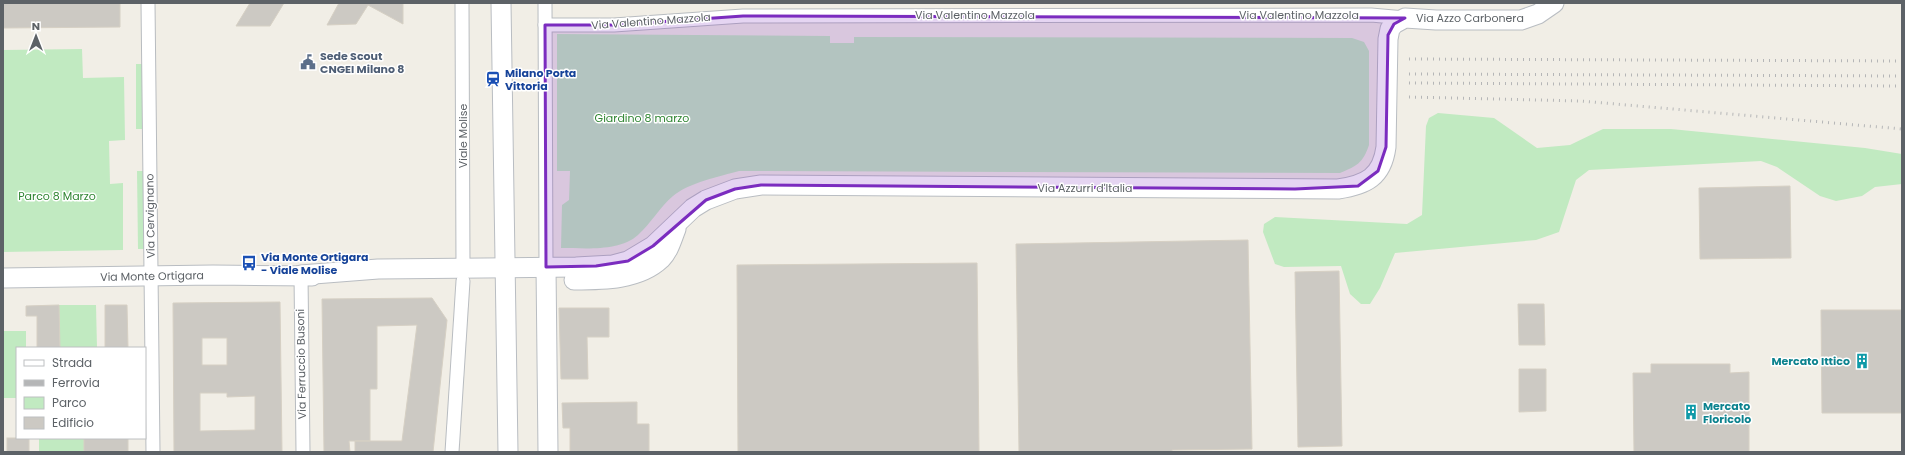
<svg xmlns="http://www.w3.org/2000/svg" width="1905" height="455" font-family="Poppins,sans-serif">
<rect width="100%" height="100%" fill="#f1eee6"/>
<!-- green -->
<g fill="#c1eac1">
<path d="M557,34L830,36V43H854V37L1352,38L1364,42L1369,51V145C1363,163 1357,166 1340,173L739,171C721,176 688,183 673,196C660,207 651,223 638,235C619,252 585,248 561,248L562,205L569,200L570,171H557Z"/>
<path d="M82,49L83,78L124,77L125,140L109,141L110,184L123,183V250L3,252V50Z"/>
<rect x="136" y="64" width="6" height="65"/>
<path d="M1438,113L1494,118L1537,148L1570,145L1603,129H1671L1865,148L1902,154V184L1875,187L1862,196L1836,201L1820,196L1777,167L1761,161L1589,170L1576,180L1559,232L1536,240L1395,253L1380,288L1370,304H1361L1350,294L1341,266L1284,267L1275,264L1263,232L1264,224L1275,217L1407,224L1422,215L1426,126L1429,118Z"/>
<path d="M137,171H143L144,249H138Z"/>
<path d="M59,305H96L97,348H60Z"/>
<path d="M3,331H26V348H17V398H3Z"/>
<rect x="39" y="438" width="45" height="14"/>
</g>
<!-- building -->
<g fill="#ccc9c3" stroke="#d6d0c4" fill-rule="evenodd">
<path d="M3,3H120V27L3,28Z"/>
<path d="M250,3H284L270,26H236Z"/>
<path d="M339,3H403V24L368,5L356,24L327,25Z"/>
<path d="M1790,186L1791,258L1700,259L1699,188Z"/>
<path d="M1248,240L1252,449L1172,450V452H1019L1016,244Z"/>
<path d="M977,263L979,452H738L737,265Z"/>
<path d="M1339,271L1342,446L1298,447L1295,272Z"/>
<path d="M432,298L447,320L433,452H355V441H402L417,325L377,326V389H370V441H349L350,452H324L322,299Z"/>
<path d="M280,302L282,452H174L173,303ZM202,338H227V365H202ZM200,393H227V397L255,396V430L200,431Z"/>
<path d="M1518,304H1544L1545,345H1519Z"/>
<path d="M59,305L60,348H37V316H26V306Z"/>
<path d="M105,305H127L128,348H105Z"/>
<path d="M559,308H609V337H587L588,379H561Z"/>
<path d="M1821,310H1902V413H1822Z"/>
<path d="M1651,364H1730V373L1749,372V452H1634L1633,373H1651Z"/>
<path d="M1519,369H1546V411L1519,412Z"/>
<path d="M637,402V424H649V452H570V428H563L562,403Z"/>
<rect x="7" y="438" width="22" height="14"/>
<path d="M84,438H128V451L84,452Z"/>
</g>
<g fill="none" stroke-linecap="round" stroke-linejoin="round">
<!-- street casing -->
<g stroke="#b8bcc0" stroke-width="15">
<g id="street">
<path d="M148,3L153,452"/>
<path d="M462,3L463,268"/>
<path d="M545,3L546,267"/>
<path d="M545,25H614L743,16L1371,15L1405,18"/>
<path d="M301,275L303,452"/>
<path d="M452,452L463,281"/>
</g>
</g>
<!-- secondary casing -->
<g stroke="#b9bdc2" stroke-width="21">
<g id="secondary">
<path d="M501,3L508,452"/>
<path d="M546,267L548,452"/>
<path d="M301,275L378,269L576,267L613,265L628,261L653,246L693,208L706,200L735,189L761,185L1338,189C1366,185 1382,177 1386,147L1388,39L1390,29L1394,24L1405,18L1436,20H1521L1538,14L1554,3"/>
<path d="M3,278L213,275L312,276"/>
<path d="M574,280C603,280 639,280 661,259C669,251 672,239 676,229"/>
</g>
</g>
<!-- street -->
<use href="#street" stroke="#fff" stroke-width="13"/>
<!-- secondary -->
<use href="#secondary" stroke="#fff" stroke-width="19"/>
<!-- rail -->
<g stroke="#b5b6b7" stroke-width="3" stroke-dasharray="1 5" stroke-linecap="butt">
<path d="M1409,59L1902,61"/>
<path d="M1409,74L1902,76"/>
<path d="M1409,83L1902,86"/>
<path d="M1409,97L1581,101L1902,129"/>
</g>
</g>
<!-- marked area -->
<path fill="#7b2cbf" fill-opacity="0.2" stroke="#7b2cbf" stroke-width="3" stroke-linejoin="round" d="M743,16L1405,18L1394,24L1388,35L1386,147L1378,171L1358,186L1295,189L761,185L735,189L706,200L653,246L628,261L596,266L546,267L545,25H614Z"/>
<!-- icons -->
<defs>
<g id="civic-bare" transform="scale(1.2)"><path d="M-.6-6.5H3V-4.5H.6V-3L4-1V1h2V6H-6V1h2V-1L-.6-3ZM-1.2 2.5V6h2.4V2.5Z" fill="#5c6f8a" stroke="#fff" stroke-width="2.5" paint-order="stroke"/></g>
<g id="station-bare" transform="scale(1.2)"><path d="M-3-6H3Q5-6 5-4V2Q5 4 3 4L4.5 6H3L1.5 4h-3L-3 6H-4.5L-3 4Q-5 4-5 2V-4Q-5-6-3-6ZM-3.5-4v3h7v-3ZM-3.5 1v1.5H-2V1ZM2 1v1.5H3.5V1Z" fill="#1a4fb4" stroke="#fff" stroke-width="2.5" paint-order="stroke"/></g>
<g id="bus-bare" transform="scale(1.2)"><path d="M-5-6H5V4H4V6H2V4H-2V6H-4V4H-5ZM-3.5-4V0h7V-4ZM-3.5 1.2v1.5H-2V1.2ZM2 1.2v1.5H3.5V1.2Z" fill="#1a4fb4" stroke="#fff" stroke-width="2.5" paint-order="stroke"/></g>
<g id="building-bare" transform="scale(1.2)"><path d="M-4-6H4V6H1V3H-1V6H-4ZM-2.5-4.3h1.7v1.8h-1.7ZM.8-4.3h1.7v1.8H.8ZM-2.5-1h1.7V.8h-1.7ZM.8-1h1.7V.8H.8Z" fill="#0f9aa8" stroke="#fff" stroke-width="2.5" paint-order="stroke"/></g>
</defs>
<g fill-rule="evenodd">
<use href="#civic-bare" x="308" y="62"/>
<use href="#station-bare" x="493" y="79"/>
<use href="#bus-bare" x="249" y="263"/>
<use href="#building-bare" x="1862" y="361"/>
<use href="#building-bare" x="1691" y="412"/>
</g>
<g text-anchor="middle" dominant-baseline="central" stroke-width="3" stroke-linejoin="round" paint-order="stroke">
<!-- street labels -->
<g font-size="11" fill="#5d6267" stroke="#fff">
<text x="975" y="15">Via Valentino Mazzola</text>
<text x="1299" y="15">Via Valentino Mazzola</text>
<text x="1470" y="18">Via Azzo Carbonera</text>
<text transform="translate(651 21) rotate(-4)">Via Valentino Mazzola</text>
<text transform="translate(463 136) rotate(-90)">Viale Molise</text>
<text x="1085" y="188">Via Azzurri d'Italia</text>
<text transform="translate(150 216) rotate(-91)">Via Cervignano</text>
<text transform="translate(152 276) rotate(-1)">Via Monte Ortigara</text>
<text transform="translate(301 364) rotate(-91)">Via Ferruccio Busoni</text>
</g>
<!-- service labels -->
<g font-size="11" font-weight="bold" fill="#4e5e75" stroke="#fff" text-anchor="start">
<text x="320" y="56">Sede Scout<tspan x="320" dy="13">CNGEI Milano 8</tspan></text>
</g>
<!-- transit labels -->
<g font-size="11" font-weight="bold" fill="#164399" stroke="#fff" text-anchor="start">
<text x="505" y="73">Milano Porta<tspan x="505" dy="13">Vittoria</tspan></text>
<text x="261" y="257">Via Monte Ortigara<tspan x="261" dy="13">- Viale Molise</tspan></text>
</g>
<!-- park labels -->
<g font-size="11" fill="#2f8532" stroke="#fff">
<text x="642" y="118">Giardino 8 marzo</text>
<text x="57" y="196">Parco 8 Marzo</text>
</g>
<!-- culture labels -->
<g font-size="11" font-weight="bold" fill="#0d838f" stroke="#fff" text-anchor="end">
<text x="1850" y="361">Mercato Ittico</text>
<text x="1703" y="406" text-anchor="start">Mercato<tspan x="1703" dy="13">Floricolo</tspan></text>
</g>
</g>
<!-- border -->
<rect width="1905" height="455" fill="none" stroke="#5d6267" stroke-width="8"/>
<!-- legend -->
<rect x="16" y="347" width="130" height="92" fill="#ffffff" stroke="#bec0c2"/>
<rect x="24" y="360" width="20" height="6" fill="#ffffff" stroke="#bec0c2"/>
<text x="52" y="367" font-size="12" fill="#5d6267">Strada</text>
<rect x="24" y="380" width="20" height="6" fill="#b5b6b7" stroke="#bec0c2"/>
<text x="52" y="387" font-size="12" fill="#5d6267">Ferrovia</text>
<rect x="24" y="397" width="20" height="12" fill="#c1eac1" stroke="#bec0c2"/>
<text x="52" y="407" font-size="12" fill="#5d6267">Parco</text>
<rect x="24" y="417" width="20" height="12" fill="#ccc9c3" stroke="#bec0c2"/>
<text x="52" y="427" font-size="12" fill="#5d6267">Edificio</text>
<!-- north arrow -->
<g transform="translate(36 36)" stroke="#ffffff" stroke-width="3" paint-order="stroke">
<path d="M0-3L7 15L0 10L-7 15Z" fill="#5d6267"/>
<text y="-6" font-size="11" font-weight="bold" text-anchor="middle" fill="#5d6267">N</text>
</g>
</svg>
